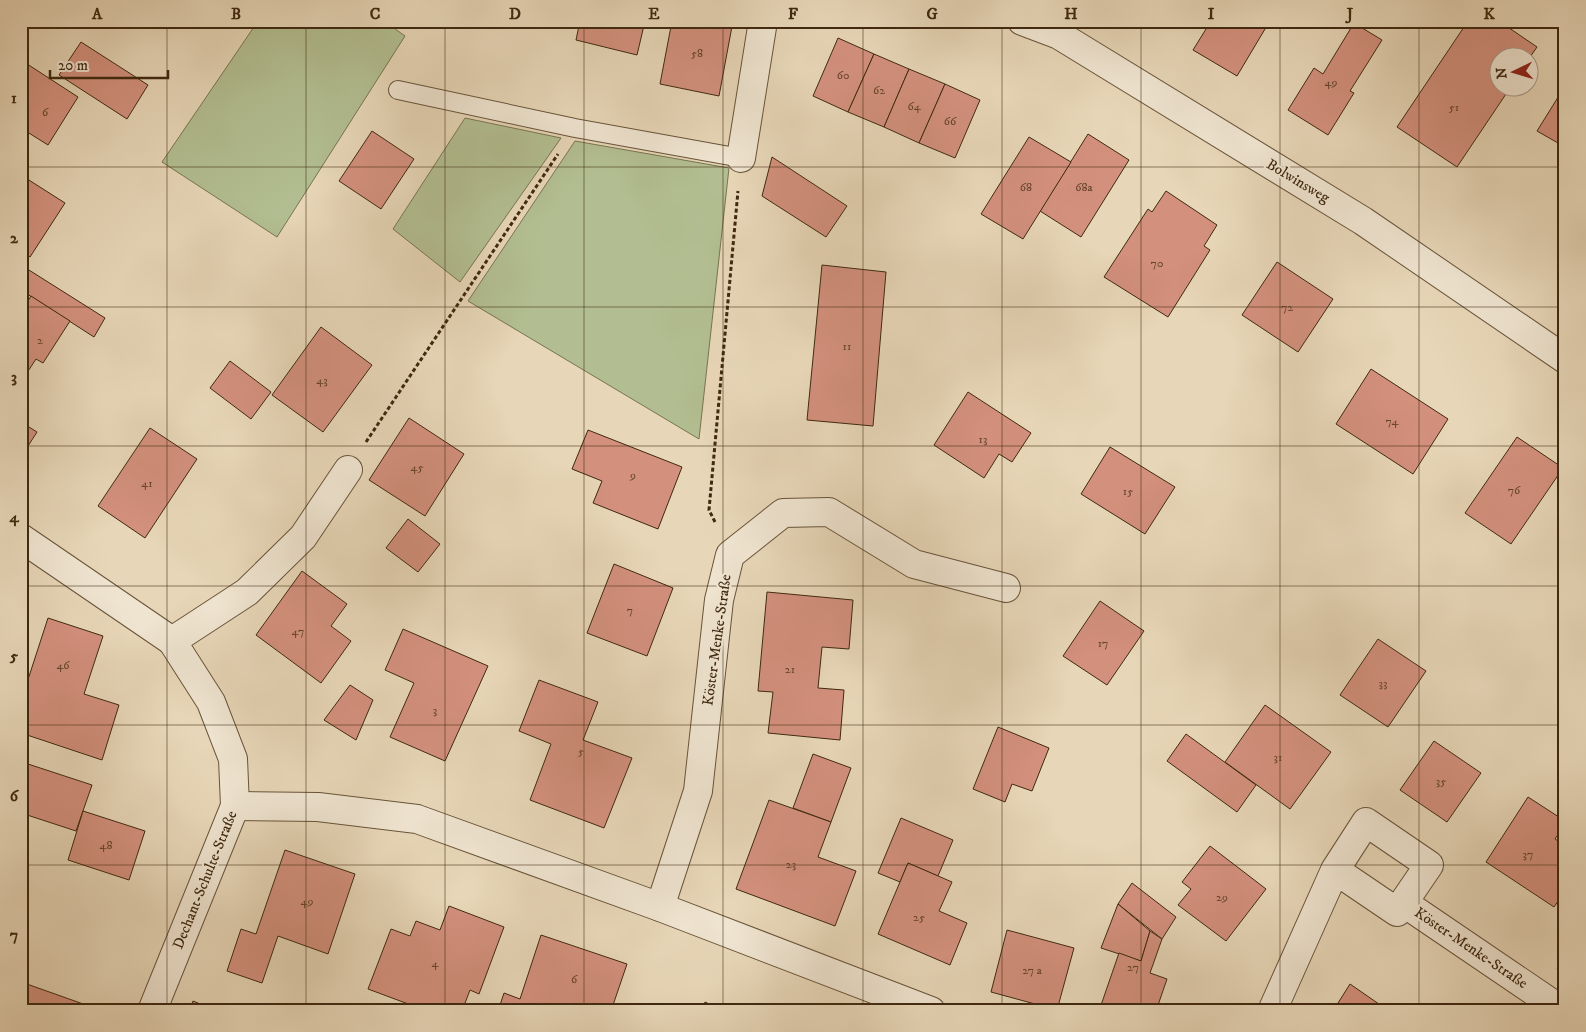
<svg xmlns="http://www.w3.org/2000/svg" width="1586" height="1032" font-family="'IM FELL DW Pica',serif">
<rect width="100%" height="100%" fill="#e7d6b7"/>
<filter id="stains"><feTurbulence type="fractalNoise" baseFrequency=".004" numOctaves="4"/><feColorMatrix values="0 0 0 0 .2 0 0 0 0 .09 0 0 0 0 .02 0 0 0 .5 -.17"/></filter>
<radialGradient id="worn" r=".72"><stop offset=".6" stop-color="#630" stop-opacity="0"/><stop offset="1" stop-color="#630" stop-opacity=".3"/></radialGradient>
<!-- green -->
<g fill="#b2be91" stroke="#787450">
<path d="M258,21H384L405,36L277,237L162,162Z"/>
<path d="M465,118L561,138L460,282L393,229Z"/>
<path d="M575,141L729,168L699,439L468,301Z"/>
</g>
<!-- building -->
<g fill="#d3907d" stroke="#3f2910">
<path d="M580,21H645L637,55L576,40Z"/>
<path d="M672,21H733L719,96L660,84Z"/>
<path d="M1211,21H1264L1268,24L1237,76L1193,50Z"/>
<path d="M1468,21H1499L1537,47L1528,60V58H1498V88H1510L1457,167L1397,127Z"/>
<path d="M1354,23L1382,40L1350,91L1354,93L1328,135L1288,110L1314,68L1323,74Z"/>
<path d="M838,38L874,54L848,112L813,96Z"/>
<path d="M81,42L148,85L127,119L59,75Z"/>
<path d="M874,54L909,69L884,127L848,112Z"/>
<path d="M21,60L78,97L48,145L21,128Z"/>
<path d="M909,69L945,84L919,143L884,127Z"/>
<path d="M945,84L980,100L955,158L919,143Z"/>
<path d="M1565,86V147L1537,131Z"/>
<path d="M372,131L414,159L381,209L339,181Z"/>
<path d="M1088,134L1129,160L1081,237L1040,211Z"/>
<path d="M1029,137L1071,162L1023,239L981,214Z"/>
<path d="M772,157L847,206L826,237L762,196Z"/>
<path d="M21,175L65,203L30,257L21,251Z"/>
<path d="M1166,191L1217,225L1204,246L1210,250L1168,317L1104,277L1148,209L1152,212Z"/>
<path d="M1277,262L1333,299L1298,352L1242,315Z"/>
<path d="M21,265L105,318L94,337L21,290Z"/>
<path d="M822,265L886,272L873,426L807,420Z"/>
<path d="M31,296L70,321L43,363L36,359L21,382V312Z"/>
<path d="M321,327L372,365L323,432L272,395Z"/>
<path d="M230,361L271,392L251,419L210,388Z"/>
<path d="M1371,369L1448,419L1413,474L1336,424Z"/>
<path d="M968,392L1031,433L1012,462L999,454L984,478L934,445Z"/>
<path d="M409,418L464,454L425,516L369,480Z"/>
<path d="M21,422L37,432L21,457Z"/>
<path d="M150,428L197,459L145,538L98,506Z"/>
<path d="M588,430L682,467L658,529L593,503L602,481L572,469Z"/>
<path d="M1517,437L1563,468L1511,544L1465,513Z"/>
<path d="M1110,447L1175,487L1145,534L1081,494Z"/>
<path d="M408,519L440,544L418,572L386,548Z"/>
<path d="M614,564L673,588L647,656L587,633Z"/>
<path d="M302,571L347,604L331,626L351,641L321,683L256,635Z"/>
<path d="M767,592L853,600L849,649L822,647L818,688L844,690L840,740L768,733L773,692L758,691Z"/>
<path d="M1100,601L1144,631L1107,685L1063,656Z"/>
<path d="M48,618L103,636L84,694L119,705L102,760L21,733V701Z"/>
<path d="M403,629L488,666L445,761L390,737L414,683L385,670Z"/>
<path d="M1378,639L1426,671L1388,727L1340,695Z"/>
<path d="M539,680L598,702L583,740L632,758L604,828L530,800L551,744L519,731Z"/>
<path d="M350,685L373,700L356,740L324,720Z"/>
<path d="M1265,705L1331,752L1290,809L1225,762Z"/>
<path d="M998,727L1049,748L1032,791L1012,784L1005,802L973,789Z"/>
<path d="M1186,734L1256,785L1237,812L1167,761Z"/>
<path d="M1434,741L1481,773L1447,822L1400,790Z"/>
<path d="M813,754L851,768L831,822L793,808Z"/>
<path d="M28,764L92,785L76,831L21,813V786Z"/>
<path d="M1528,797L1565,821V824L1555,839L1565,846V891L1554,907L1486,862Z"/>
<path d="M769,800L831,822L818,857L856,871L835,926L736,889Z"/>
<path d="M83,811L145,831L129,880L68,860Z"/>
<path d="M901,818L953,840L938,876L908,863L900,882L878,873Z"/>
<path d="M1210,846L1266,889L1226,941L1178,905L1191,889L1182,882Z"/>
<path d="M285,850L355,874L328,954L278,936L262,983L227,971L241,929L256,934Z"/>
<path d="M908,863L952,882L939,911L967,923L950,965L878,934Z"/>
<path d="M1132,883L1176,917L1162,939L1118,904Z"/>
<path d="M1118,904L1150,931L1141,961L1101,948Z"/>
<path d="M449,906L504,927L479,994L470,990L462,1011H427L368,989L391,929L410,936L416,921L440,930Z"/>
<path d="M1007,930L1074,948L1057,1010L991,992Z"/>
<path d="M1150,931L1162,939L1150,973L1167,979L1156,1011H1099L1119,953L1141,961Z"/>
<path d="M541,935L627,964L611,1011H498L504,993L520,999Z"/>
<path d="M1565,957V974L1557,969Z"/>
<path d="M24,983L86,1005L84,1011H21V990Z"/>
<path d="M1350,984L1389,1011H1333Z"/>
<path d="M193,1001L217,1011H189Z"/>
<path d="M705,1002L724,1011H701Z"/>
</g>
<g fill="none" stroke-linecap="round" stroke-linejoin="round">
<!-- service casing -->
<g stroke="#69543a" stroke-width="20">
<path id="service" d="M398,90L575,128L741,158"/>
</g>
<!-- minor casing -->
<g stroke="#69543a" stroke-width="30">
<g id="minor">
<path d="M1022,21L1059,35L1363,221L1565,359"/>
<path d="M741,158L763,21"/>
<path d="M21,538L172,641"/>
<path d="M235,806L318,807L417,819L660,907L931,1011"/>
<path d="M1404,903L1563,1011"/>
<path d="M660,907L698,791L719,600L730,555L783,513L829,512L914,564L1006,588"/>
<path d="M152,1011L235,806L233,759L211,702L172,641L247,592L303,537L348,470"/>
<path d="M1272,1011L1335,870L1366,822L1429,865L1397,912L1335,870"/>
</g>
</g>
<!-- path -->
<g stroke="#3f2910" stroke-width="3" stroke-dasharray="4 2.5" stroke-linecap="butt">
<path d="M366,442L558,154"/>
<path d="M715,522L709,510L738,191"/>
</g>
<!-- service -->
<use href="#service" stroke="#efe4d0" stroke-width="18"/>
<!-- minor -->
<use href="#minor" stroke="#efe4d0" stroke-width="28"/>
</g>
<!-- grid -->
<path fill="none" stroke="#3f2910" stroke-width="1" stroke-opacity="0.55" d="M167,21V1011M306,21V1011M445,21V1011M584,21V1011M723,21V1011M863,21V1011M1002,21V1011M1141,21V1011M1280,21V1011M1419,21V1011M21,167H1565M21,307H1565M21,446H1565M21,586H1565M21,725H1565M21,865H1565"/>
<g text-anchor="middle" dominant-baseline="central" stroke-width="4.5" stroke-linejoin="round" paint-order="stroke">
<!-- number labels -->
<g font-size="12" fill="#64432b">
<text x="697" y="53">58</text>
<text x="843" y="75">60</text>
<text x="1331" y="82">49</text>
<text x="879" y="90">62</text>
<text x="914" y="106">64</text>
<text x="1454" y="107">51</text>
<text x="45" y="112">6</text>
<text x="950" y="121">66</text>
<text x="1026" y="187">68</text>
<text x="1084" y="187">68a</text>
<text x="1157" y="263">70</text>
<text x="1287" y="307">72</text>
<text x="40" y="340">2</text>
<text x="847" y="346">11</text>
<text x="322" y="380">43</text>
<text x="1392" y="421">74</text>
<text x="983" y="439">13</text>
<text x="417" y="467">45</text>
<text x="633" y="475">9</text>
<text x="147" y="483">41</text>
<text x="1514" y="490">76</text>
<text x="1128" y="491">15</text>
<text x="630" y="610">7</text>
<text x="298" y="631">47</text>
<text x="1103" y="643">17</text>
<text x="63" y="665">46</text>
<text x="790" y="669">21</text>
<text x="1383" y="683">33</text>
<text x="435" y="710">3</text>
<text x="581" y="751">5</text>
<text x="1278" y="757">31</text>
<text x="1441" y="781">35</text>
<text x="106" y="845">48</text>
<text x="1528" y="854">37</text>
<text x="791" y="864">23</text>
<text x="1222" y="897">29</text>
<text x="307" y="901">49</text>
<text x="919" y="917">25</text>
<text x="435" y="963">4</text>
<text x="1133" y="967">27</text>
<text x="1032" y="970">27 a</text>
<text x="574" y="979">6</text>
</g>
<!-- street labels -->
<g font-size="15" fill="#3f2910" stroke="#efe4d0">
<text transform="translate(1298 181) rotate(31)">Bolwinsweg</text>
<text transform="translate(717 640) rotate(-82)">Köster-Menke-Straße</text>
<text transform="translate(205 880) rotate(-68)">Dechant-Schulte-Straße</text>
<text transform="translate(1471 948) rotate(34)">Köster-Menke-Straße</text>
</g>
</g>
<!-- margin -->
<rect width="1586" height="1032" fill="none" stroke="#e7d6b7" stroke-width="55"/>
<!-- north arrow -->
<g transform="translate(1514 72) rotate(265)"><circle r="24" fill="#efe4d0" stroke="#a99983"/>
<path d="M0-4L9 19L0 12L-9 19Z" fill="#8f2418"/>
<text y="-8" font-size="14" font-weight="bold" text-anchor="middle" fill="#3f2910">N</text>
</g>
<!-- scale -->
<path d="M50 70v8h118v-8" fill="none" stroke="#3f2910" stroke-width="2.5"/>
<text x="58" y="70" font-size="15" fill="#3f2910" stroke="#efe4d0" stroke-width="4" paint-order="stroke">20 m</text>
<rect x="28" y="28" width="1530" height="976" fill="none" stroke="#3f2910" stroke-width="2"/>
<g font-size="16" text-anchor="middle" font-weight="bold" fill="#3f2910">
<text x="97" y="19">A</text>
<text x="236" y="19">B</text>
<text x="375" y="19">C</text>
<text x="515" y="19">D</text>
<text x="654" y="19">E</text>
<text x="793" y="19">F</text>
<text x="932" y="19">G</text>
<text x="1071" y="19">H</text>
<text x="1211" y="19">I</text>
<text x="1350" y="19">J</text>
<text x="1489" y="19">K</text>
<text x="14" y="103">1</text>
<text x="14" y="243">2</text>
<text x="14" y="382">3</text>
<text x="14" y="522">4</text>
<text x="14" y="661">5</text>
<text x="14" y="801">6</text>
<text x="14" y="940">7</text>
</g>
<rect width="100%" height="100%" filter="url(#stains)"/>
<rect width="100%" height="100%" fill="url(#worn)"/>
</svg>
